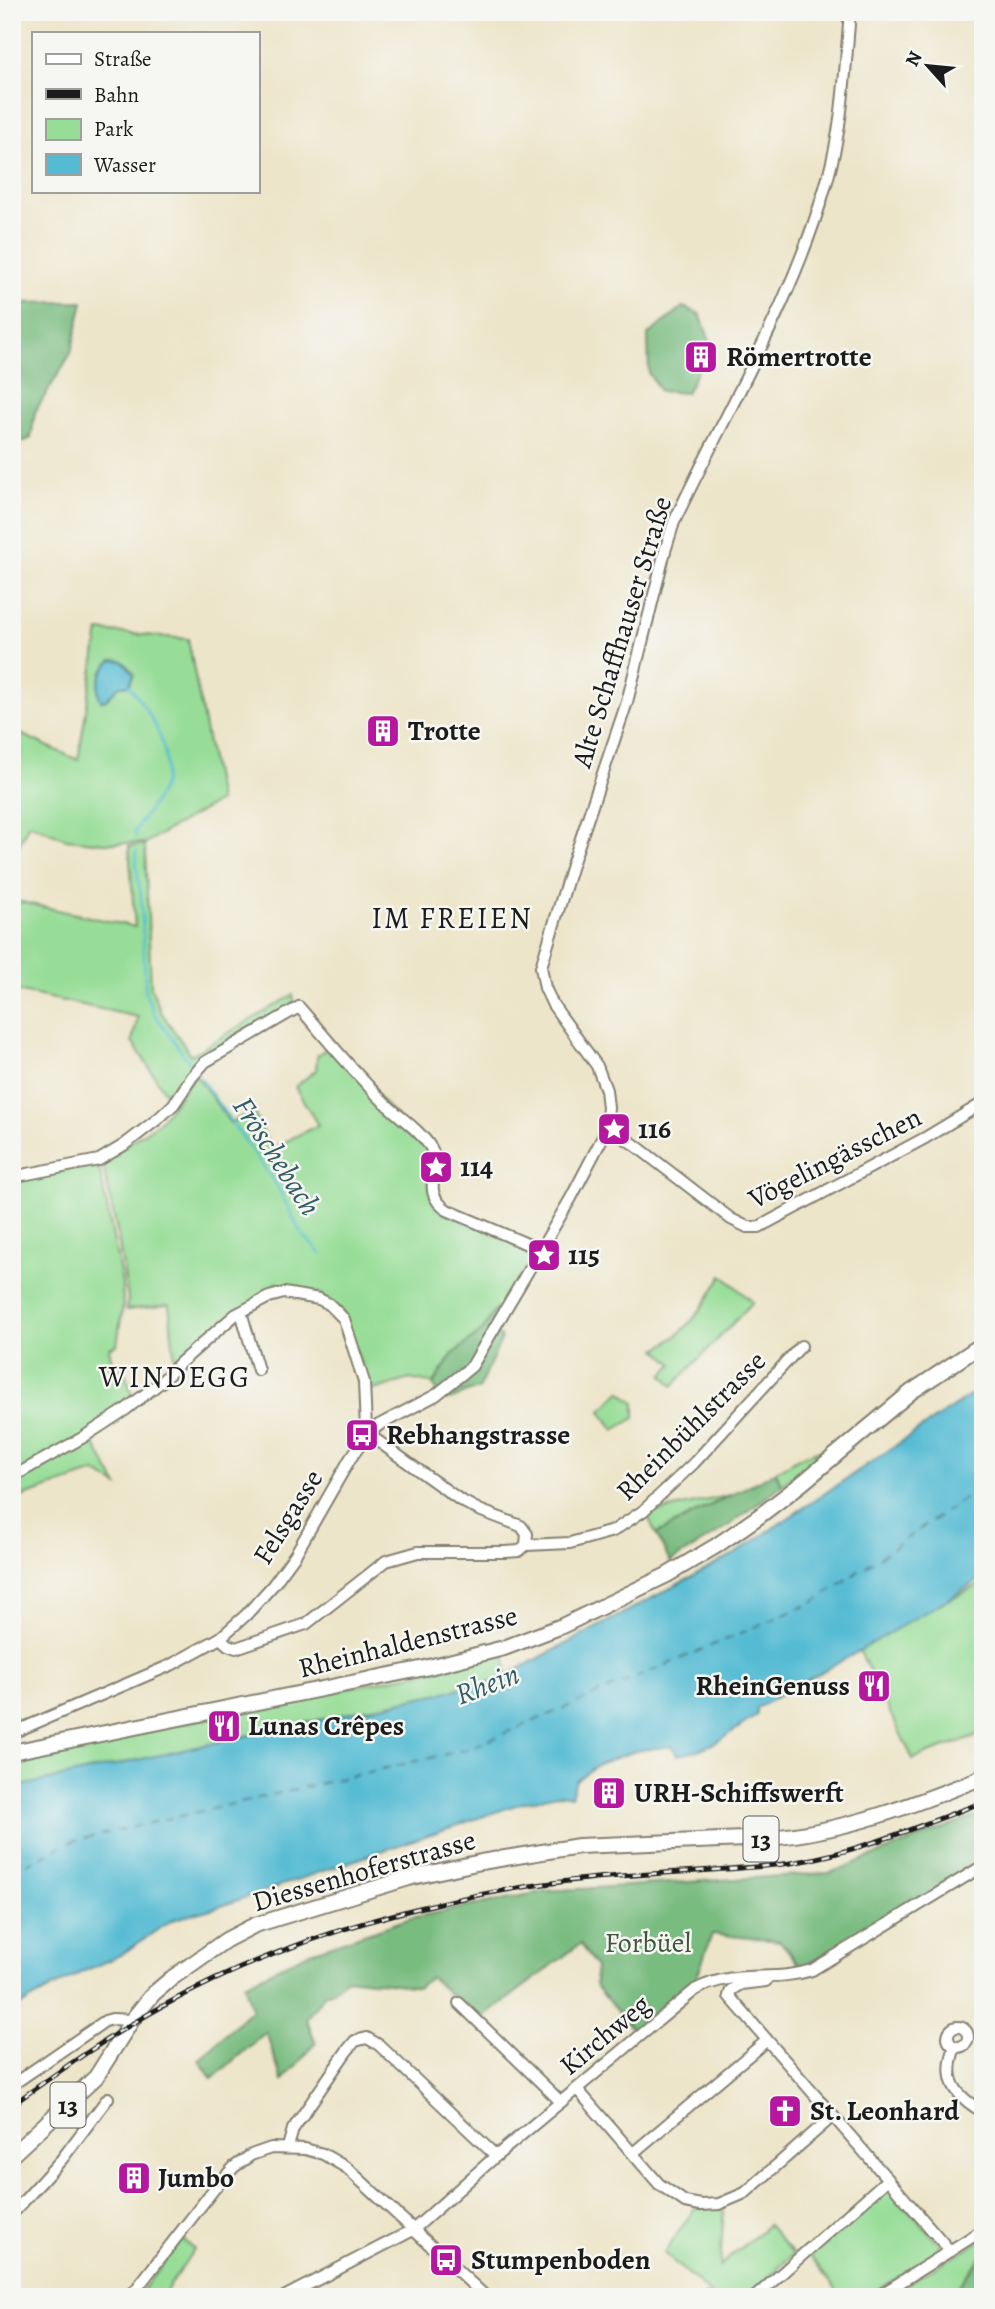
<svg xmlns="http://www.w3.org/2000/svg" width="995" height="2309" font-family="Alegreya,serif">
<rect width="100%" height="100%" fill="#f6f6f2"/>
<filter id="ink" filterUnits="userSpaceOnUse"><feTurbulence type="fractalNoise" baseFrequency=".0143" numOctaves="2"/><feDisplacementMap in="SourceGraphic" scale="14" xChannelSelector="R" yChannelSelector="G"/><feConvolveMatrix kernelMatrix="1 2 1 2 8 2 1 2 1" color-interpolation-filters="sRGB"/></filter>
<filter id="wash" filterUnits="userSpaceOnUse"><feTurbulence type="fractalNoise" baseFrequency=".00686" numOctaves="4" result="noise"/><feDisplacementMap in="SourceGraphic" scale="28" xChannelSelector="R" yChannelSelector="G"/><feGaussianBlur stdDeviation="1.57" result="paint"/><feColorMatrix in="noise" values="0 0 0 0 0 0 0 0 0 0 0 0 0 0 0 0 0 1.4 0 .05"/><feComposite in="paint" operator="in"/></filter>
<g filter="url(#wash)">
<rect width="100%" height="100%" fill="#ede5c9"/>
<!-- green -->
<g fill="#97dd97" stroke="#5a7c5a" stroke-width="2" fill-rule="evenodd">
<path d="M99,631L188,639L219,801L145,843H104L66,839L29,823L12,860V730L78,760ZM112,660L123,661L134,674L129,686H119L106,700L102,701C93,688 102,670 112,660Z"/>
<path d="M145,845L151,988L161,1012L191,1055L293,995L295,1005L197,1064L171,1102L132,1041L138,1017L12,990V900L135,927L129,846Z"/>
<path d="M329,1046L428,1149C436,1174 419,1194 443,1212L520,1245L529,1253L530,1263L502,1311L496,1309L482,1331L452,1355L433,1384L410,1379L370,1391L343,1312L319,1294L275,1283L271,1296L175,1363L169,1305L126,1310L128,1299L117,1231L102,1161L158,1123L196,1075L230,1123L253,1111L271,1149L318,1125L295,1087L316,1070L317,1056Z"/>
<path d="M98,1163L122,1282L123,1305L117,1345L109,1348L114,1371L124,1369L134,1401L88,1433L118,1486L95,1472L12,1500V1181Z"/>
<path d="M722,1275L753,1302L673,1386L663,1375L673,1364L657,1349C689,1332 704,1306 722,1275Z"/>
<path d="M620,1391L635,1403V1418L614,1430L601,1411Z"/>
<path d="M833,1446L794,1478H789L782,1485L775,1472L802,1456Z"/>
<path d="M730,1495L656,1534L646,1512L661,1511Z"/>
<path d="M983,1583V1733L913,1759L859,1650L925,1611Z"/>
<path d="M505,1652L507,1676L498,1680L12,1788V1760L442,1668Z"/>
<path d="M887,2185L944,2249L866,2297H842L809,2255Z"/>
<path d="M724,2207L720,2266L768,2225L793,2254L749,2297H714L664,2253L695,2208Z"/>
<path d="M182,2239L194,2249L162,2297H137Z"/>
<path d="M983,2239V2255L950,2297H884Z"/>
</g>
<!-- forest -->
<g fill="#79bc80" stroke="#4a6c4e" stroke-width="2">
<path d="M83,302L71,353L35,412L31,438L12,447V352L18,348V331H12V303Z"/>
<path d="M683,307L700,314L711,344L686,393L660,391L649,374L648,335Z"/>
<path d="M496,1309L502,1311L491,1329L502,1338L478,1390C455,1389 453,1415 433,1385L452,1355L482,1331Z"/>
<path d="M775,1472L782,1485L727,1527L670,1562L656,1534Z"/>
<path d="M983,1813V1830L975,1834L983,1849V1863L804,1970L780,1941L712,1934L694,1985L636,2034L595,1985L596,1967L580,1944L480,2020L430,1977L419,1987L347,1978L333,1991L325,1994L306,2019L316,2043L282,2081L266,2032L212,2079L199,2060L252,2009L244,1984L311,1952L411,1918L546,1891L830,1873Z"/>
<path d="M983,2255V2297H950Z"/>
</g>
<!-- water -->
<g fill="#55bbd3" stroke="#386c78" stroke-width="2">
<path d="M112,660L123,661L134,674L129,685L119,686L106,700L101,701C94,687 101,670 112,660Z"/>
<path d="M983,1387V1578L849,1657L757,1708V1715C733,1732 707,1752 677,1755L672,1746L635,1751L599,1764L576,1780L571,1796L561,1794L522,1803L218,1907L172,1920L122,1954L80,1973L12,2010V1788L498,1680L733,1555Z"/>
</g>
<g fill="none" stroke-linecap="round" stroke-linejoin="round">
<!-- stream -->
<g stroke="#55bbd3" stroke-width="2.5">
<path d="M129,685C151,714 179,756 159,794C153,806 142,818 135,831L136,837"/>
<path d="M136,851L137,872L141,895L146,994L154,1013L192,1066"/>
<path d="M201,1079L277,1186L301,1233L321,1254"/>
</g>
<!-- ferry -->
<path stroke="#335c65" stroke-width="2" stroke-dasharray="9 7" stroke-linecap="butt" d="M12,1871L73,1841L468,1749L814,1602L983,1486"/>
</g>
</g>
<g filter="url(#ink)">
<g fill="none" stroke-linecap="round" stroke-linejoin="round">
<!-- minor casing -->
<g stroke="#848072" stroke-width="14">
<g id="minor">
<path d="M606,1131L623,1137L635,1145L731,1219L747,1227H759L925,1138L983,1103"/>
<path d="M12,1177L99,1160L124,1145L159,1118L174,1104L192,1077L205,1062L299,1007C327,1039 354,1073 385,1103C399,1117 420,1130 431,1148C444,1170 418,1190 447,1210L527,1244L538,1252"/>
<path d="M241,1312L258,1370"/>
<path d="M12,1477L82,1438L125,1410L161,1382L181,1362L235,1315L269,1297L284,1293L319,1299L329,1304L344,1319L364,1382L366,1429L368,1434L460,1500L479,1510L521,1526L527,1534L526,1545L519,1551L506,1552H418L386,1561L306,1624L236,1648L228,1645L220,1638"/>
<path d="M526,1545L570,1543L613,1531L643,1511L694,1463L801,1346"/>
<path d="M12,1733L171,1665L220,1638L246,1615L273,1585L295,1555L350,1459L368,1434L379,1425L436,1395L472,1366L571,1198L606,1131L608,1107L606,1090L597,1066L553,1005L545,988L541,967L572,865L627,702L665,551L674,522C727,409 793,302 827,181C843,127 845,69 850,12"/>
<path d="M766,1981L741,1984L731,1990L729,1996L950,2251"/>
<path d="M459,2003L561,2102"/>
<circle cx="958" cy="2037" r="10"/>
<path d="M955,2047C943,2079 954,2095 983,2112"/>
<path d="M12,2085L105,2021L112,2019L132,2020"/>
<path d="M577,2089L659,2184L685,2202L701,2205L719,2204L745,2193L833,2116"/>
<path d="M288,2147L293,2129L346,2052L355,2041L367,2038L379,2045L496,2156"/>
<path d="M633,2153L766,2041"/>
<path d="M12,2214L62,2159L108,2098"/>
<path d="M707,2294L710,2297"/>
<path d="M130,2297L214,2189L234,2167L251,2155L271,2148L305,2149L323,2154L347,2168L486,2297"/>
<path d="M284,2297L413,2230L496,2156L695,1990C736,1968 771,1983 812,1970L983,1866"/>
<path d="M755,2297L888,2179"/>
<path d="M877,2297L983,2230"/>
</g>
</g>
<!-- major casing -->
<g stroke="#848072" stroke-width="18">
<g id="major">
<path d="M12,1752L425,1668L504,1648L562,1626L667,1575L716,1546L758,1517L801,1484L911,1392L983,1344"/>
<path d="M12,2155L96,2077L132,2020L153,1994L172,1978L226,1940L255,1925L412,1877L481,1862L579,1846L768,1838C843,1832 914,1805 983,1777"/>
</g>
</g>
<!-- minor -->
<use href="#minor" stroke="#fff" stroke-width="10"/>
<!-- major -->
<use href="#major" stroke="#fff" stroke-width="14"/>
<!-- rail casing -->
<g stroke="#1c1c1c" stroke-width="5">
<path id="rail" d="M12,2105C61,2070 110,2035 163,2006C271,1947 391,1909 512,1889C563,1880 614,1876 665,1873C707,1870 750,1869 791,1863C858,1852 920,1826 983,1802"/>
</g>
<!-- rail -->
<use href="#rail" stroke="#f6f6f2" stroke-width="2.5" stroke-dasharray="8" stroke-linecap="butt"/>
</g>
</g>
<!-- icons -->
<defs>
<g id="building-square" transform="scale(1.75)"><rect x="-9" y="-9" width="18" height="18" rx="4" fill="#b5179e" stroke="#f6f6f2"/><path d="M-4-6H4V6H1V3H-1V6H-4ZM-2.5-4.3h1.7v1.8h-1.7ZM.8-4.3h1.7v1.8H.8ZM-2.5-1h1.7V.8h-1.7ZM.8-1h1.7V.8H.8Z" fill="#fff"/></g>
<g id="sight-square" transform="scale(1.75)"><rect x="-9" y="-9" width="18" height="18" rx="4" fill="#b5179e" stroke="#f6f6f2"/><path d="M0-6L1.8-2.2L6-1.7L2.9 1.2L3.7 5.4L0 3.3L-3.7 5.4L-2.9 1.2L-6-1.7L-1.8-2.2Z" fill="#fff"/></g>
<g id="bus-square" transform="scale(1.75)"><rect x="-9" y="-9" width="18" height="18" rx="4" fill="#b5179e" stroke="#f6f6f2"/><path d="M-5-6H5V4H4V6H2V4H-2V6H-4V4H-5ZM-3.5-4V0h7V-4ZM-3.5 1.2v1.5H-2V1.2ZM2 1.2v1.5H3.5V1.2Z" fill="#fff"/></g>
<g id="restaurant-square" transform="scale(1.75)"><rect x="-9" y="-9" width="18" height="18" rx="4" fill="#b5179e" stroke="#f6f6f2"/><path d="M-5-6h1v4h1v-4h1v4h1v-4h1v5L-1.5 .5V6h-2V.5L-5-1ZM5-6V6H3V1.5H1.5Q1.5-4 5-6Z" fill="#fff"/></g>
<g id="church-square" transform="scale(1.75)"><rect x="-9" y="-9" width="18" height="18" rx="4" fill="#b5179e" stroke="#f6f6f2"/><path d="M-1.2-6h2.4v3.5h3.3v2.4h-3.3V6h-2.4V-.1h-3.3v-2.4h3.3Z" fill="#fff"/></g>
</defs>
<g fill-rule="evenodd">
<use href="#building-square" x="701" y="357"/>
<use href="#building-square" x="383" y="731"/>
<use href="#sight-square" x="614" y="1129"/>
<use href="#sight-square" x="436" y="1167"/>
<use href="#sight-square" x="544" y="1255"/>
<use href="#bus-square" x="362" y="1435"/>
<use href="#restaurant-square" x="874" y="1686"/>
<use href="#restaurant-square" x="224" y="1726"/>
<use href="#building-square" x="609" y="1793"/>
<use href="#church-square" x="785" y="2111"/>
<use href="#building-square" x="134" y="2178"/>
<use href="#bus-square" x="446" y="2260"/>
</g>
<g text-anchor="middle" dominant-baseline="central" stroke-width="5" stroke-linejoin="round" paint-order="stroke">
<!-- shield labels -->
<g fill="#f6f6f2" stroke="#5d5d5c" stroke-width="2">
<rect x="743.5" y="1816.5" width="35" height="45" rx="5"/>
<rect x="50.5" y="2082.5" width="35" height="45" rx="5"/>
</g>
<g font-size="26" font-weight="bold" fill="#1c1c1c">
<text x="761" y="1839">13</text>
<text x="68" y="2105">13</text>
</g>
<!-- poi labels -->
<g font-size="28" font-weight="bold" fill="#1c1c1c" stroke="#f6f6f2" text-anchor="start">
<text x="726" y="357">Römertrotte</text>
<text x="408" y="731">Trotte</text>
<text x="638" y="1129">116</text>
<text x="460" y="1167">114</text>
<text x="568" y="1255">115</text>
<text x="386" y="1435">Rebhangstrasse</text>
<text x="850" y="1686" text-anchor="end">RheinGenuss</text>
<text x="248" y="1726">Lunas Crêpes</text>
<text x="634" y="1793">URH-Schiffswerft</text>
<text x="810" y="2111">St. Leonhard</text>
<text x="158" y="2178">Jumbo</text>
<text x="471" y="2260">Stumpenboden</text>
</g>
<!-- street labels -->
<g font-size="28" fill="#1c1c1c" stroke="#f6f6f2">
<text transform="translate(622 632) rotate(-73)">Alte Schaffhauser Straße</text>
<text transform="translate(835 1158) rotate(-27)">Vögelingässchen</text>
<text transform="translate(691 1426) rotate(-45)">Rheinbühlstrasse</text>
<text transform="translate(288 1517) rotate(-58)">Felsgasse</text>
<text transform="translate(408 1642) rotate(-14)">Rheinhaldenstrasse</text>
<text transform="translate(364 1871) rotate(-16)">Diessenhoferstrasse</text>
<text transform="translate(605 2035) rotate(-40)">Kirchweg</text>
</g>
<!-- park labels -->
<g font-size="28" fill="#415641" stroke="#f6f6f2">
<text x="648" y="1943">Forbüel</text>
</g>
<!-- neighbourhood labels -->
<g font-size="30" letter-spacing="2" fill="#1c1c1c" stroke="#f6f6f2">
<text x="452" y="918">IM FREIEN</text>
<text x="175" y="1377">WINDEGG</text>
</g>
<!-- water labels -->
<g font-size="30" font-style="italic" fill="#335c65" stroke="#f6f6f2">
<text transform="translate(277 1156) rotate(57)">Fröschebach</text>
<text transform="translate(487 1684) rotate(-21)">Rhein</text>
</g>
</g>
<!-- margin -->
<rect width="995" height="2309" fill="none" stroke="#f6f6f2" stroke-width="42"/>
<!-- legend -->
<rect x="32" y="32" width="228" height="161" fill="#f6f6f2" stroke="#9f9f9c" stroke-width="2"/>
<rect x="46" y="54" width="35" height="10" fill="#ffffff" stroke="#9f9f9c" stroke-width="2"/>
<text x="94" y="66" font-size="21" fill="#1c1c1c">Straße</text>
<rect x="46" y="89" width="35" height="10" fill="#1c1c1c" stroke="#9f9f9c" stroke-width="2"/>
<text x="94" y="102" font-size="21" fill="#1c1c1c">Bahn</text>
<rect x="46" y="119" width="35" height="21" fill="#97dd97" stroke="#9f9f9c" stroke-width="2"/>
<text x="94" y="136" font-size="21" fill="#1c1c1c">Park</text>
<rect x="46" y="154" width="35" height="21" fill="#55bbd3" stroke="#9f9f9c" stroke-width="2"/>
<text x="94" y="172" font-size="21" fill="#1c1c1c">Wasser</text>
<!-- north arrow -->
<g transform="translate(928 66) rotate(297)" stroke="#f6f6f2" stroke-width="5" paint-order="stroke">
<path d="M0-5L12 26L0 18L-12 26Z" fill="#1c1c1c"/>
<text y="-10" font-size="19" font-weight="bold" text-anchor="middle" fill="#1c1c1c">N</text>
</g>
</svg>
